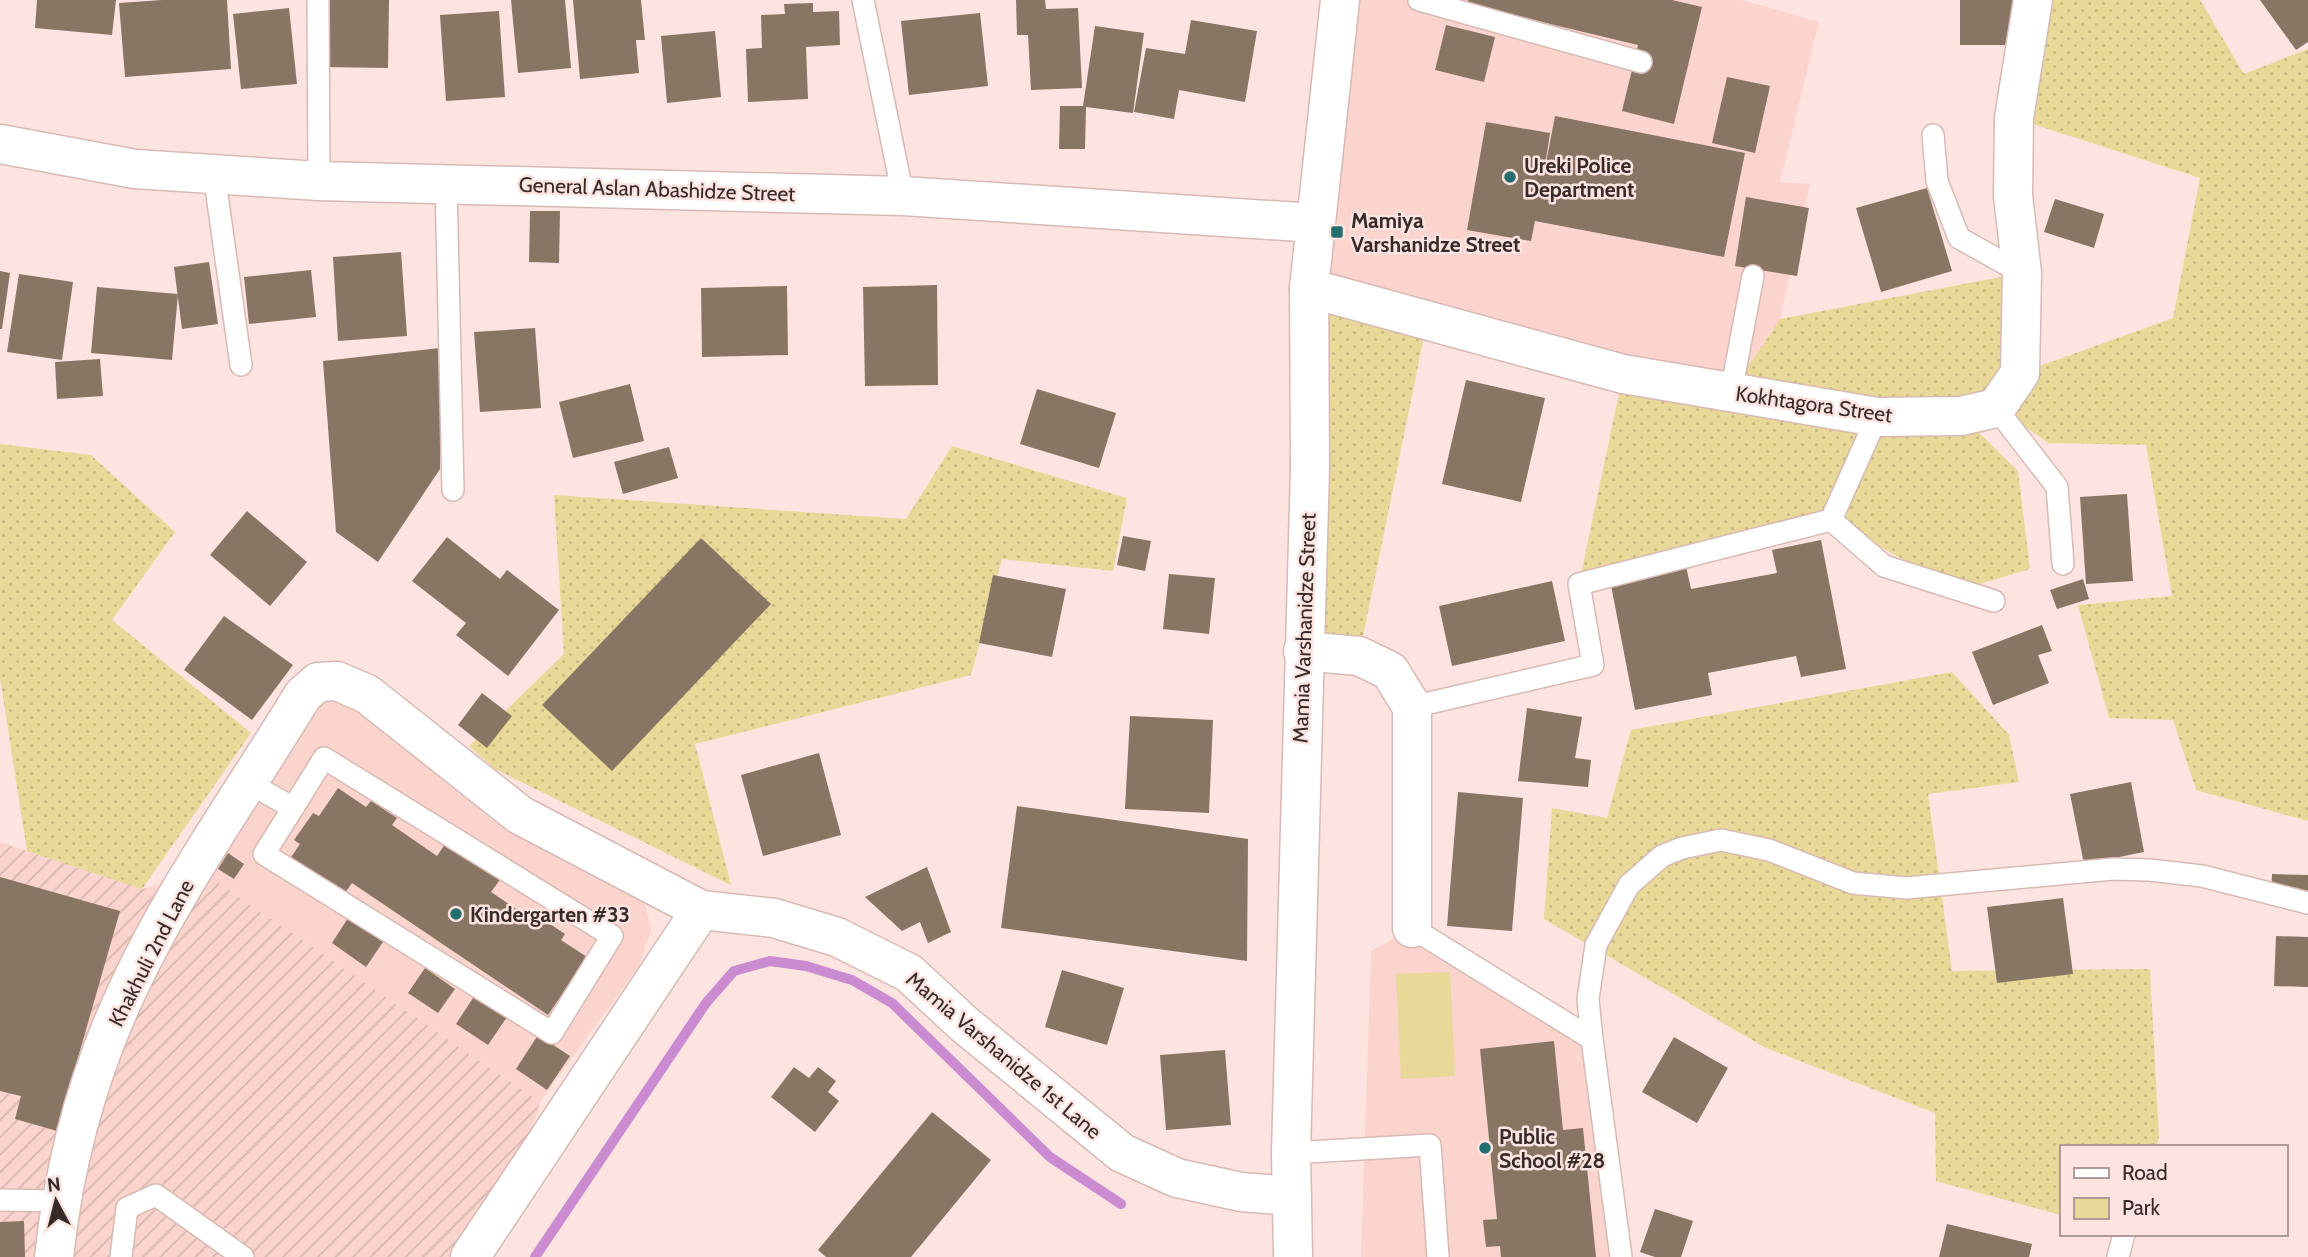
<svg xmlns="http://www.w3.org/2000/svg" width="2308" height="1257" font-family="Cabin,sans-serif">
<defs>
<pattern id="industrial-furrows" width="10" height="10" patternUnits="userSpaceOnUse" patternTransform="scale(1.75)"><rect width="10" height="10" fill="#fad4cd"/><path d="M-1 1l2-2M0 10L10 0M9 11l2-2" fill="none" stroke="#d7b6b0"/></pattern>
<pattern id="green-dots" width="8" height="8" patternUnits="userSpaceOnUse" patternTransform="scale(1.75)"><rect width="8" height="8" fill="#e8d998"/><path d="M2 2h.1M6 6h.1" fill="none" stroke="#c8ba83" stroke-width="1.8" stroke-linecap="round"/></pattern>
</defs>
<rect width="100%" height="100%" fill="#fde4e0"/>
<!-- built -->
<g fill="#fad4cd">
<path d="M1340,0H1742L1819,22L1780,182L1810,184L1780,319L1731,392L1309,288Z"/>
<path d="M313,697L354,702L644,899L651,929L639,966L540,1102L205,874Z"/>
<path d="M1412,928L1592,1039L1621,1257H1361L1371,951Z"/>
</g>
<!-- industrial -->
<path fill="url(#industrial-furrows)" d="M0,842L142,889L205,874L540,1102L514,1191L470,1257H0Z"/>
<!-- green -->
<g fill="url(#green-dots)">
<path d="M2033,0H2200L2244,74L2308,49V821L2196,790L2173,720L2109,718L2078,605L2172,596L2146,445L2049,443L1996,408L1962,416L2018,471L2030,569L1959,590L1831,520L1579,584L1623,374L1731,392L1780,319L2022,273L2021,373L2173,318L2200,178L2014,118Z"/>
<path d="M1309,288L1427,322L1359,656L1303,651Z"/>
<path d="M0,444L91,455L175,532L112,620L251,733L142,889L27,851L0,678Z"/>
<path d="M952,446L1127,498L1113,571L1002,559L971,675L695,744L731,885L495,769L469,746L564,654L554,495L906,519Z"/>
<path d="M1952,672L2009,735L2019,782L1928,794L1952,971L2150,969L2159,1138L2156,1147H2061V1215L1936,1181L1935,1113L1766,1048L1544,919L1552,808L1607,818L1631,730Z"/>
</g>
<!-- pitch -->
<path fill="#e8d998" d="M1450,972L1455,1076L1401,1079L1396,974Z"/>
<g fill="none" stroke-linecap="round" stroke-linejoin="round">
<!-- stream -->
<path stroke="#cb8bd1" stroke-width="10" d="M535,1257L706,1003L734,971L770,961L806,966L852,980L892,1003L1050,1157L1121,1204"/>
</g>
<!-- building -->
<g fill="#887564">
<path d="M37,0H116L112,35L35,28Z"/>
<path d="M162,0H227L231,69L125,77L119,3Z"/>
<path d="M322,0H389L388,68L322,67Z"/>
<path d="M511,0H565L571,68L518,73Z"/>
<path d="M573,0H641L645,40H636L639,73L580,79Z"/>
<path d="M1016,0H1045L1046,9L1078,8L1082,88L1031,90L1028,35H1017Z"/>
<path d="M1468,0H1672L1702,7L1674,124L1622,111L1638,45L1467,4Z"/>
<path d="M1960,0H2020L2021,45H1960Z"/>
<path d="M2260,0H2308V42L2296,50Z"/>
<path d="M813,3V12L839,11L840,45L806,47L808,99L748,102L746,49L762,48L761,15L785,14L784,4Z"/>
<path d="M289,8L297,84L241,89L233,14Z"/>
<path d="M499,11L505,97L446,101L440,15Z"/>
<path d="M980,13L988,86L909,95L901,21Z"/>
<path d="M1191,20L1257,31L1245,102L1179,90L1174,119L1134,112L1146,48L1185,54Z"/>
<path d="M1446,25L1495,37L1484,82L1435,70Z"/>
<path d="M1095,26L1144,33L1133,113L1086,107L1085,149H1059L1060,106H1083Z"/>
<path d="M715,31L721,97L667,103L661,36Z"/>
<path d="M1727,77L1770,86L1755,153L1712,143Z"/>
<path d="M1555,116L1745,153L1724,257L1535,221L1531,241L1467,230L1486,122L1550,133L1543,179Z"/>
<path d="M1927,188L1952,271L1881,292L1856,208Z"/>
<path d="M1746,197L1809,208L1797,276L1735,266Z"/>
<path d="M2055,199L2104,214L2094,248L2044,232Z"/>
<path d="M530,211H560L559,263L529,262Z"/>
<path d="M401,252L407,336L338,341L333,257Z"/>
<path d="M209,262L218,324L182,329L174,267Z"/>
<path d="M311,270L316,317L249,324L244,277Z"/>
<path d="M0,271L10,273L2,329H0Z"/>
<path d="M19,274L73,282L62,360L7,352Z"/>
<path d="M937,285L938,385L865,386L863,287Z"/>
<path d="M787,286L788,355L702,357L701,288Z"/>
<path d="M97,287L178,294L172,360L91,353Z"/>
<path d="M535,328L541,408L480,412L474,332Z"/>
<path d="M440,348V469L378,562L336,532L323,361Z"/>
<path d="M100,359L103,396L57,399L55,362Z"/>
<path d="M1466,380L1545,398L1521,502L1442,484Z"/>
<path d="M630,384L644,441L573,458L559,402Z"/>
<path d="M1037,389L1116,413L1099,468L1020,444Z"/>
<path d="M669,447L678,478L623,494L614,462Z"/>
<path d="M2127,494L2133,581L2086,584L2080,497Z"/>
<path d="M247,511L307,562L270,606L210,555Z"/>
<path d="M1123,536L1151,541L1145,571L1117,565Z"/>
<path d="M447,537L500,579L507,570L559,610L508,676L456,635L466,623L412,581Z"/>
<path d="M701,538L771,604L612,771L542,705Z"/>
<path d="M1821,540L1846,669L1801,677L1796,656L1708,673L1712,695L1635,710L1610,580L1686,566L1691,589L1777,573L1772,550Z"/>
<path d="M1169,574L1215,578L1209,634L1163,629Z"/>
<path d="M993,575L1066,589L1052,657L979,643Z"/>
<path d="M2083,579L2089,599L2057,609L2050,590Z"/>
<path d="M1552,581L1565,641L1452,666L1439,606Z"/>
<path d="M224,616L293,665L252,720L184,670Z"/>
<path d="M2042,625L2052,651L2038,655L2049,683L1993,705L1972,652Z"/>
<path d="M482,693L512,716L487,748L458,725Z"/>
<path d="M1527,708L1582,717L1575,758L1591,760L1588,787L1518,781Z"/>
<path d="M1130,716L1213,720L1209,813L1125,809Z"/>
<path d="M819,753L841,835L763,856L741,775Z"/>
<path d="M2131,782L2144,852L2084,864L2070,794Z"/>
<path d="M338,788L366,807L371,801L397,818L392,825L437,856L452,834L507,870L491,892L534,921L538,916L565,934L561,940L587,957L548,1015L352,883L334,908L281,872L300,844L294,840L313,813L319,816Z"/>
<path d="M1458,792L1523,798L1512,931L1447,926Z"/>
<path d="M1017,806L1248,839L1247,961L1001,928Z"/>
<path d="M228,853L244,864L234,879L218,869Z"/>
<path d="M927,867L951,932L928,943L920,922L902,931L865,897Z"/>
<path d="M2272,874L2308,875V906L2271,905Z"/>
<path d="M0,877L120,911L57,1131L15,1119L21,1096L0,1091Z"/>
<path d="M2063,898L2073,974L1997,983L1987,907Z"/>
<path d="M348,918L383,942L366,967L332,943Z"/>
<path d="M2276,936L2308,937V987L2274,986Z"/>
<path d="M425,968L455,989L438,1013L408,993Z"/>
<path d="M1062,970L1124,988L1107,1045L1045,1027Z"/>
<path d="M475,995L507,1017L488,1045L456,1024Z"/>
<path d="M538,1035L570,1056L547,1090L516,1069Z"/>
<path d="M1674,1037L1728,1068L1697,1123L1642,1092Z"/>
<path d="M1554,1041L1563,1130L1583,1128L1596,1257H1501L1500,1246L1486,1247L1483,1220L1497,1219L1480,1049Z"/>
<path d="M1225,1050L1231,1125L1166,1130L1160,1055Z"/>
<path d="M794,1067L809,1078L818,1067L836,1081L828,1092L839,1101L815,1132L771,1097Z"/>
<path d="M932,1112L991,1160L911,1257H826L818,1250Z"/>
<path d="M1655,1209L1693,1221L1681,1257H1655L1640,1252Z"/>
<path d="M24,1221L25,1257H0V1222Z"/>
<path d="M1947,1224L2032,1244L2029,1257H1939Z"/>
</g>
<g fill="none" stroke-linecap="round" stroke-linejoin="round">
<!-- service casing -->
<g stroke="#d7bab4" stroke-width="24">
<g id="service">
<path d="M318,0L319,181"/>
<path d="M863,0L903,196"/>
<path d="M1419,0L1641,62"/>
<path d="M1933,135L1937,181L1959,238L2022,273"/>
<path d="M214,174L241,365"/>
<path d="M446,183L453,490"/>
<path d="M1731,392L1753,276"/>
<path d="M1996,408L2057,487L2063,564"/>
<path d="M1831,520L1884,566L1994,601"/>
<path d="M1412,707L1593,665L1579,584L1831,520L1877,417"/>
<path d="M249,783L293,808L324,758L612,936L552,1033L264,854L293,808"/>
<path d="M1412,928L1592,1039L1621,1257"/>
<path d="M1592,1039L1588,999L1596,945L1629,885L1662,856L1682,848L1721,840L1769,850L1853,883L1906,888L2113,869L2149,870L2202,876L2308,903"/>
<path d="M1291,1153L1430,1145L1438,1257"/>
<path d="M0,1200L60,1201"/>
<path d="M121,1257L127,1208L156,1195L243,1257"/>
<path d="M2118,1257L2124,1234"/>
</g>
</g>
<!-- minor casing -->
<g stroke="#d7bab4" stroke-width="41">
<g id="minor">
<path d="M1309,288L1623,374L1877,417L1961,416L1996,408L2020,373L2022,273L2013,196L2014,118L2033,0"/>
<path d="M1303,651L1359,656L1390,671L1412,707V928"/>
<path d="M54,1257C64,1164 89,1071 129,987C177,884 245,791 303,695L318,682L337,681L367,694L520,815L701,910L774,918L837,937L909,973L964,1024L1122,1153L1177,1178L1241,1192L1292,1196"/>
<path d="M470,1257L701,910"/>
</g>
</g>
<!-- tertiary casing -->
<g stroke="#d7bab4" stroke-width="41">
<g id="tertiary">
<path d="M0,144L135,169L319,181L903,196L1315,223"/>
<path d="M1293,1257L1291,1153L1310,468L1309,288L1340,0"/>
</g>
</g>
<!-- service -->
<use href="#service" stroke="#fff" stroke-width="21"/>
<!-- minor -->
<use href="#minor" stroke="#fff" stroke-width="38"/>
<!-- tertiary -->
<use href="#tertiary" stroke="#fff" stroke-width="38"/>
</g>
<!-- markers -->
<g fill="#236f70" stroke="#fde4e0" stroke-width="2.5">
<circle cx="1510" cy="177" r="7"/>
<rect x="1330" y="225" width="14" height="14" rx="3.5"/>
<circle cx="456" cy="914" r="7"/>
<circle cx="1485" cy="1148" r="7"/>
</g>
<g text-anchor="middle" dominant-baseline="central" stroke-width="5" stroke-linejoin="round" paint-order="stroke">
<!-- poi labels -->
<g font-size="21" font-weight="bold" fill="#372b29" stroke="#fde4e0" text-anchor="start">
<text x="1524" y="165">Ureki Police<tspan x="1524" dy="24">Department</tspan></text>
<text x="1351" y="220">Mamiya<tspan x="1351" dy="24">Varshanidze Street</tspan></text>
<text x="470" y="914">Kindergarten #33</text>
<text x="1499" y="1136">Public<tspan x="1499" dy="24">School #28</tspan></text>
</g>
<!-- street labels -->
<g font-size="21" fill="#372b29" stroke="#fde4e0">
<text transform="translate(657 189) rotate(2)">General Aslan Abashidze Street</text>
<text transform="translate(1814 404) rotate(8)">Kokhtagora Street</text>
<text transform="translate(1304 628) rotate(-88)">Mamia Varshanidze Street</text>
<text transform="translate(151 953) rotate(-63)">Khakhuli 2nd Lane</text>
<text transform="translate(1004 1055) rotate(40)">Mamia Varshanidze 1st Lane</text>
</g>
</g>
<!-- legend -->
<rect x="2060" y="1145" width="228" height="91" fill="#fde4e0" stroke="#ae9a97" stroke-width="2"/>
<rect x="2074" y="1168" width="35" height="10" fill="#ffffff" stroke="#ae9a97" stroke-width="2"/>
<text x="2122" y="1180" font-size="21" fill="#372b29">Road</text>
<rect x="2074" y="1198" width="35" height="21" fill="#e8d998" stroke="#ae9a97" stroke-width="2"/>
<text x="2122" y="1215" font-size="21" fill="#372b29">Park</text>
<!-- north arrow -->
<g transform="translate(56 1201) rotate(353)" stroke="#fde4e0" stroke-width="5" paint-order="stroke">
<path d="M0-5L12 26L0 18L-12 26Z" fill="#372b29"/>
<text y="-10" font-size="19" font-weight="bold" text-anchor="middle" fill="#372b29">N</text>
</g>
</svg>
